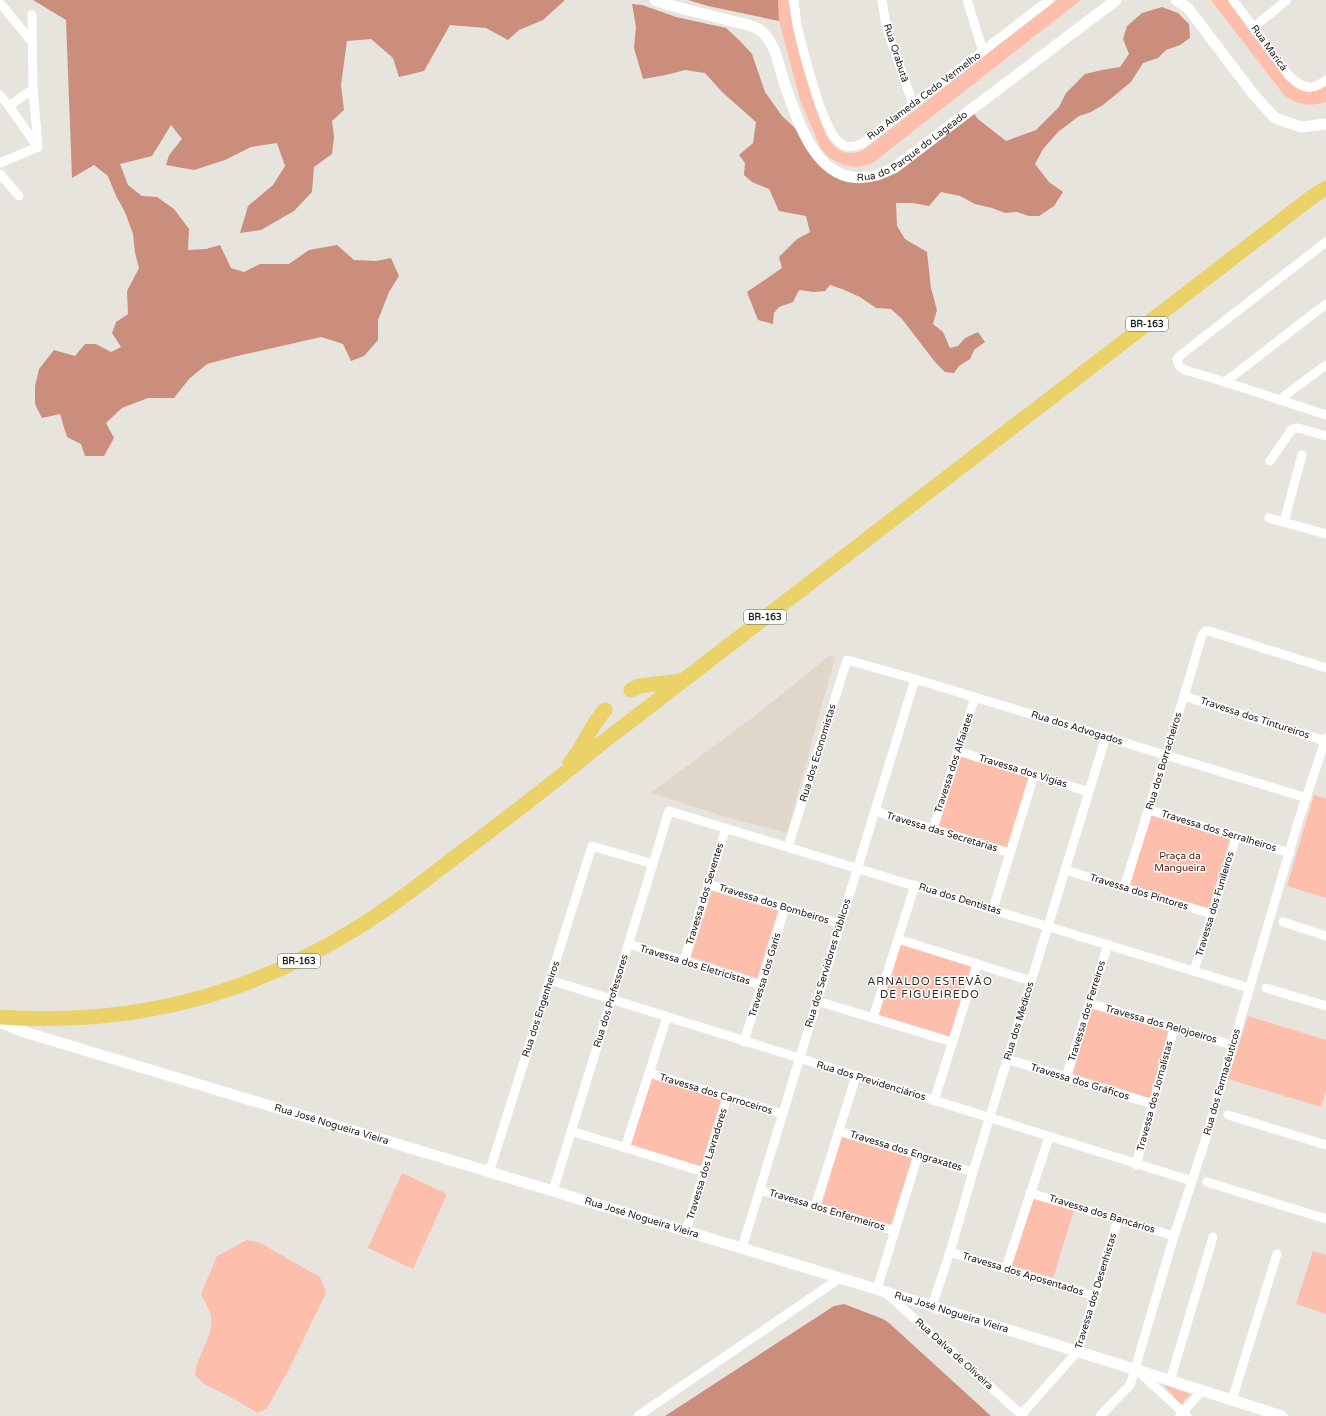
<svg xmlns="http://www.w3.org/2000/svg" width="1326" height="1416" font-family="'Varela Round',sans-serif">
<rect width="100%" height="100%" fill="#e7e3dd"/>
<!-- built -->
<path fill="#e0d7cb" d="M830,655L835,657L787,833L723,816L651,793L756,715Z"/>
<!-- green -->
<g fill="#fdbeac">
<path d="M778,0H788C794,38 804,74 817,110C821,123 825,139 836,148C845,155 856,154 865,149L1057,0H1081L874,162L868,165L856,167L843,165L831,159L821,149L800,100L779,21Z"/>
<path d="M1211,0H1228L1293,86C1304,93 1315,94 1326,86V102C1311,107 1297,105 1284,95Z"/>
<path d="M960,756L1029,777L1007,848L938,826Z"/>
<path d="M1314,795L1326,799V898L1287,886Z"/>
<path d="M1152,815L1231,839L1209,909L1130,885Z"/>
<path d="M712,891L778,911L757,978L691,957Z"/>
<path d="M900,944L972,966L950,1037L878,1015Z"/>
<path d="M1092,1008L1170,1031L1150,1098L1073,1074Z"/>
<path d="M1248,1016L1326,1040V1091L1321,1107L1228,1079Z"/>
<path d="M652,1078L722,1100L701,1167L631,1145Z"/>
<path d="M842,1137L912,1158L891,1225L822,1204Z"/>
<path d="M402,1173L447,1194L413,1269L368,1248Z"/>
<path d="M1034,1198L1074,1210L1053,1278L1012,1266Z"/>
<path d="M247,1240L260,1243L320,1277L326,1293L289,1369L267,1408L258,1413L227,1395L204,1384L195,1375C197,1355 213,1339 211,1317C210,1310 204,1301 201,1294L217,1256Z"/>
<path d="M1313,1251L1326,1255V1314L1296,1304Z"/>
<path d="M1164,1385L1190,1394L1181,1405Z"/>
</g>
<!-- forest -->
<g fill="#cb8e7d">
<path d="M33,0H565L543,20L519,30L508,40L486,28L450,25L424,71L399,77L393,58L371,39L347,41L341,85L344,110L332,121L334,137L332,154L314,167L312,192L294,211L261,230L240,233L248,206L273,185L285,166L277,143L251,147L225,160L194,170L166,165L169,155L182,139L171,125L152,156L120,164L128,185L142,196L157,197L174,209L189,229L188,250L206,249L220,245L231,268L244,272L260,264H289L309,250L337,245L354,260L376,261L391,258L399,276L389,292L378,320V340L364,356L351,361L343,344L321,337L237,356L207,364L189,379L174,398H148L122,408L106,423L114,438L104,456H85L81,444L67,437L60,414L42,418L35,404V386L39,369L54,350L75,356L85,344H96L111,352L121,347L112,333L116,322L128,314L127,291L139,268L135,253L133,234L125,212L116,196L108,176L94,165L72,178L66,20Z"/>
<path d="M688,0H778L779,21L708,6Z"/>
<path d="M632,4L642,5L676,17L726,28L741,42L752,54L765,92L782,116L797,130L845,178L887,175L972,111L978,119L1006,141L1036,130L1059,107L1066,93L1085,74L1102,70L1120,67L1129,54L1123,39L1127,26L1142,13L1162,7L1178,13L1189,24L1190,38L1180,45L1166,50L1158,58L1143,63L1131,82L1103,105L1091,112L1079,116L1058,132L1043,149L1035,164L1049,182L1063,192L1054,206L1039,216H1029L1017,212L1005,213L992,208L975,204L960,196L941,192L929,206L913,203H896L897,226L905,239L927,252L931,288L937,310L933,324L943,332L950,348L958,346L965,338L978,332L985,342L974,350L970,359L959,366L954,373L945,372L935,362L902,319L891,309L876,308L860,297L842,289L830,285L825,291L814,292L799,290L793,302L779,307L774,313L773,324L758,320L747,292L782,268L779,257L797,239L810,232L806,216L779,211L769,189L752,182L744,175L745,163L739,155L753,143L756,122L722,92L705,73L685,70L666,75L643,79L634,48L636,27Z"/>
<path d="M844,1304L883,1319L889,1323L991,1416H665L834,1306Z"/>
</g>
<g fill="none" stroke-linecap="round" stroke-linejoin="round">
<!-- minor -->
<g stroke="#fff" stroke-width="9">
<path d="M794,0C795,8 796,17 797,25C802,47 822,127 838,141C846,149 854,147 863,143L1049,0"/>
<path d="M882,0L886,26L913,104"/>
<path d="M967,0L983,51"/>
<path d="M1233,0L1289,76C1303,88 1310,92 1326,80"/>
<path d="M0,3L32,42"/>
<path d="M1254,27L1287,0"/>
<path d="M0,95L9,106L37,146"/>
<path d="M9,106L33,89"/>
<path d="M0,163L38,147L33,89L32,15"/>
<path d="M0,174L19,196"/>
<path d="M1326,242L1182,354L1177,359L1179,366L1185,370L1225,382L1326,415"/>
<path d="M1225,382L1326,304"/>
<path d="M1279,400L1326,365"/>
<path d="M1270,461L1292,429L1298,428L1326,436"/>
<path d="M1269,518L1326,534"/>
<path d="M1284,522L1302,455"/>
<path d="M1184,696L1325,741"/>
<path d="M958,751L1089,792"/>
<path d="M1149,810L1290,853"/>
<path d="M875,811L1010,853"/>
<path d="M933,829L975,697"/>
<path d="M788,847L847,660L915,679L1307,798"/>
<path d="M1065,870L1212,914"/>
<path d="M708,884L840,924"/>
<path d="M1124,888L1184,696L1202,635L1206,631H1209L1326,668"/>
<path d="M993,909L1034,775"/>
<path d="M1283,922L1326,936"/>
<path d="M898,939L1031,981"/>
<path d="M629,944L761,985"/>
<path d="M684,961L726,828"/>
<path d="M1194,971L1236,837"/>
<path d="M550,980L1192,1181"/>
<path d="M1266,988L1326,1006"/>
<path d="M817,1001L952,1042"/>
<path d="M1089,1003L1232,1045"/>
<path d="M873,1018L915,885"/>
<path d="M744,1042L785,907"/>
<path d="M1007,1059L1152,1104"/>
<path d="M649,1073L783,1114"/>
<path d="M1066,1077L1108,944"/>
<path d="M934,1101L977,964"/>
<path d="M1228,1115L1326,1145"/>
<path d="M571,1131L704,1172"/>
<path d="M839,1131L973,1172"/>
<path d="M625,1148L667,1017"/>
<path d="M1136,1165L1174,1028"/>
<path d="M489,1173L592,846L653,864"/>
<path d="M1207,1182L1326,1219"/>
<path d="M760,1190L895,1231"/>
<path d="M553,1191L669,811L1249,988"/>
<path d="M1030,1193L1174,1236"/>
<path d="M815,1207L856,1076"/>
<path d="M686,1231L727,1097"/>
<path d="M742,1248L915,679"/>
<path d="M950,1252L1095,1296"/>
<path d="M1006,1268L1049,1137"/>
<path d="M877,1289L918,1155"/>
<path d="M886,1293L1023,1416"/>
<path d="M932,1306L950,1252L973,1172L1106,736"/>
<path d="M1138,1371L1187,1416"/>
<path d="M1170,1381L1213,1237"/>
<path d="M1232,1400L1277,1254"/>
<path d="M1021,1415L1078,1351L1118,1219"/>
<path d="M1180,1415L1202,1391"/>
<path d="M638,1416L840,1278"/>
<path d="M1100,1416L1130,1385L1135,1369L1174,1236L1205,1141L1298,822L1326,738"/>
</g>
<!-- tertiary -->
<g stroke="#fff" stroke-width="11">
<path id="s1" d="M655,0C679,9 707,14 731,21C740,23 753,25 760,30C776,43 778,64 784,82C799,124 818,192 877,175C883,173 889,170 894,168L1116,0"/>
<path d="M1176,0L1188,8L1254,95L1275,118L1301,127L1326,124"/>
<path id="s2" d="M0,1022L21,1031C442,1158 863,1282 1282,1416"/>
</g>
<!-- trunk -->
<g stroke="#ead268" stroke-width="15">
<path d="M631,690L639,686L682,681"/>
<path d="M570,763C584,747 590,726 605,710"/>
<path d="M0,1017C130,1026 246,997 357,928C392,907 425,880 458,855C506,819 552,784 598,746L1312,197L1326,188"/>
</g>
</g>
<g text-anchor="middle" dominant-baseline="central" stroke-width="3" stroke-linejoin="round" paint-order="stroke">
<!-- shield labels -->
<g fill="#fff" stroke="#656462" stroke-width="1">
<rect x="1126" y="317" width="42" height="14" rx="3"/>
<rect x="744" y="610" width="42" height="14" rx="3"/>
<rect x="278" y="954" width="42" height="14" rx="3"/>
</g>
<g font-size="9" font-weight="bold" fill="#23211f">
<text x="1147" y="324">BR-163</text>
<text x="765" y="617">BR-163</text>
<text x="299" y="961">BR-163</text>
</g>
<!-- street labels -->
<g font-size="10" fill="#23211f" stroke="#fff">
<text transform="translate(1269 48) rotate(54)">Rua Maricá</text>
<text transform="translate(896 53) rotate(72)">Rua Orabutã</text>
<text transform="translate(924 96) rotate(-37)">Rua Alameda Cedo Vermelho</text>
<text stroke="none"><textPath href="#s1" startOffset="360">Rua do Parque do Lageado</textPath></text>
<text transform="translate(1255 718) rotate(18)">Travessa dos Tintureiros</text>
<text transform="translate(1077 728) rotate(17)">Rua dos Advogados</text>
<text transform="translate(818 753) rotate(-73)">Rua dos Economistas</text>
<text transform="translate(1164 761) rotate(-73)">Rua dos Borracheiros</text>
<text transform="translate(954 763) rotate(-72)">Travessa dos Alfaiates</text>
<text transform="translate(1023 771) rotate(17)">Travessa dos Vigias</text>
<text transform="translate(1219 831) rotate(17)">Travessa dos Serralheiros</text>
<text transform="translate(942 832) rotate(17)">Travessa das Secretárias</text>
<text transform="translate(1139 892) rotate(17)">Travessa dos Pintores</text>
<text transform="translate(705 894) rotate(-73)">Travessa dos Seventes</text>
<text transform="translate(960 899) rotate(17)">Rua dos Dentistas</text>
<text transform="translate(774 904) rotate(17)">Travessa dos Bombeiros</text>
<text transform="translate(1215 904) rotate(-73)">Travessa dos Funileiros</text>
<text transform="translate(828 963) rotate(-73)">Rua dos Servidores Públicos</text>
<text transform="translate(695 965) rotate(17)">Travessa dos Eletricistas</text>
<text transform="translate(765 975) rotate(-73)">Travessa dos Garis</text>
<text transform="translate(611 1001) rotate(-73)">Rua dos Professores</text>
<text transform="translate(541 1009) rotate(-72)">Rua dos Engenheiros</text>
<text transform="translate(1087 1011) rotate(-73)">Travessa dos Ferreiros</text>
<text transform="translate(1019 1021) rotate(-73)">Rua dos Médicos</text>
<text transform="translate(1161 1024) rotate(16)">Travessa dos Relojoeiros</text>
<text transform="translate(871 1081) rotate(17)">Rua dos Previdenciários</text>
<text transform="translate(1080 1082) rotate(17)">Travessa dos Gráficos</text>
<text transform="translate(1222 1082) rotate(-74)">Rua dos Farmacêuticos</text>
<text transform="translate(716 1094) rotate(17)">Travessa dos Carroceiros</text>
<text transform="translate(1155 1096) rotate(-75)">Travessa dos Jornalistas</text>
<text stroke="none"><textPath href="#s2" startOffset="347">Rua José Nogueira Vieira</textPath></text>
<text transform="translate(906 1151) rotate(17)">Travessa dos Engraxates</text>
<text transform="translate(707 1164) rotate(-73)">Travessa dos Lavradores</text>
<text transform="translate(827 1210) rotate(17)">Travessa dos Enfermeiros</text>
<text transform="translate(1102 1214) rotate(17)">Travessa dos Bancários</text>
<text stroke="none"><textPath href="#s2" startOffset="671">Rua José Nogueira Vieira</textPath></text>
<text transform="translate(1023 1274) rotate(17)">Travessa dos Aposentados</text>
<text transform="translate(1096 1291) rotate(-73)">Travessa dos Desenhistas</text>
<text stroke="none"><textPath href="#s2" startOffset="995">Rua José Nogueira Vieira</textPath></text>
<text transform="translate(954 1354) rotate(42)">Rua Dalva de Oliveira</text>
</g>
<!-- park labels -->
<g font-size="10" fill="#4e1607" stroke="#fff">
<text x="1180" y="856">Praça da<tspan x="1180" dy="12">Mangueira</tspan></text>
</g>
<!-- neighbourhood labels -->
<g font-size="11" letter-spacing="1" fill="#302d29" stroke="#fff">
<text x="930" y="981">ARNALDO ESTEVÃO<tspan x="930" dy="13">DE FIGUEIREDO</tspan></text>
</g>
</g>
</svg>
